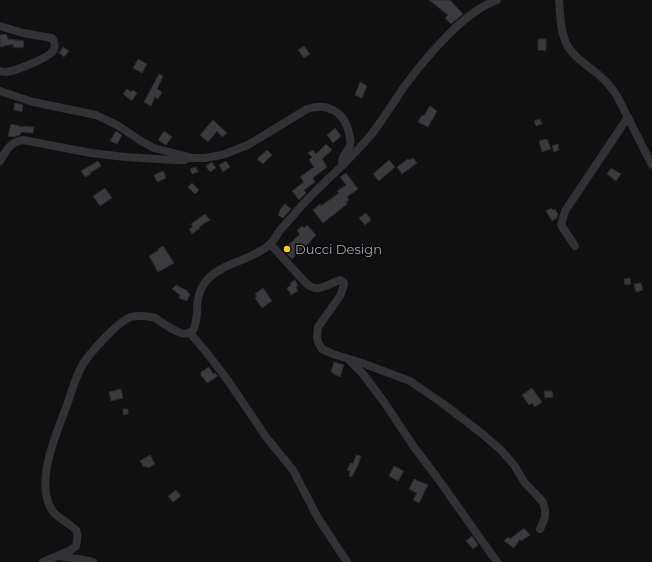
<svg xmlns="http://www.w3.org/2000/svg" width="652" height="562" font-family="Montserrat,sans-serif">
<rect width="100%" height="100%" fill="#101011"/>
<!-- building -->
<g fill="#3a3a3f" stroke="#2a2a2d">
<path d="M429,0H450L463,14L451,24L445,18L448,15Z"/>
<path d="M6,34L8,39L24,41L23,48L13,47V44L0,47V35Z"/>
<path d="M538,39H546V51L538,50Z"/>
<path d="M304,46L310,54L304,58L298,50Z"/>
<path d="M63,47L69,51L64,57L59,53Z"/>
<path d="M138,59L147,64L142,73L133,68Z"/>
<path d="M159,74L163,76L157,89L162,92L158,99L155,97L151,106L144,102Z"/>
<path d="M360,82L367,86L362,98L355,95Z"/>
<path d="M127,89L131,92L133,90L137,93L132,101L123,94Z"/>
<path d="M15,103L23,105L22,112L14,110Z"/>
<path d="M430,106L437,111L428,127L418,122L422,115L424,116Z"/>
<path d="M540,119L542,124L536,126L534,121Z"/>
<path d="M213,120L227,133L222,137L217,131L208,142L200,135Z"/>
<path d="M11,124L23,127V126L34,127L33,133L21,132L20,135L13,137L8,136Z"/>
<path d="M335,128L341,136L333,143L327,135Z"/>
<path d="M116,131L122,135L117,144L110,141Z"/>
<path d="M164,131L172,137L166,145L158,140Z"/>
<path d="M547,139L551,149L542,152L539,141Z"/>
<path d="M326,144L332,150L322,159L327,167L313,178L315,182L304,190L306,193L299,200L292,191L304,182L300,177L314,167L309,160L312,157L308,153L313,150L316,154Z"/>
<path d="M558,144L559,150L554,152L552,146Z"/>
<path d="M267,150L272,155L263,164L257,159Z"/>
<path d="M413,158L417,163L402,174L397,167L408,159L409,160Z"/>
<path d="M389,160L395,167L379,181L373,174Z"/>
<path d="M98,161L101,166L90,173L91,174L85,177L81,171Z"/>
<path d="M226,161L230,167L223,172L219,165Z"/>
<path d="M212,162L216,168L210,172L206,166Z"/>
<path d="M196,167L198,172L192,174L190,169Z"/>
<path d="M611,168L621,174L616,181L607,174Z"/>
<path d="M163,171L166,178L157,182L154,175Z"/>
<path d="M346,173L358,189L347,197L349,200L346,202L347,204L323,223L313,210L320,204L321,206L339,193L337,191L346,185L340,177Z"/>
<path d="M192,183L199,190L195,194L188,187Z"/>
<path d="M105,188L112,198L100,206L93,196Z"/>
<path d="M285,204L291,209L283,218L278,215L280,212L279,211Z"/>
<path d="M551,208L553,210L555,209L558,214L557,218L552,221L546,211Z"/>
<path d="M366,213L371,220L365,225L359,218Z"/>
<path d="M205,214L210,220L199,227L200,228L192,234L189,229L193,227L191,224Z"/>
<path d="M307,225L316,235L306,246L292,259L283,250L300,234L297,231L302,226L304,228Z"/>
<path d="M163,246L174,263L158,272L149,256L159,250L158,249Z"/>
<path d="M630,278L631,284L625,285L624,279Z"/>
<path d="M295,280L298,286L296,287L298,291L291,295L287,288L291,285L290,283Z"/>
<path d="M641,283L643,290L636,292L634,284Z"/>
<path d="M176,285L188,291L187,292L190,294L187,301L179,298L180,295L172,289Z"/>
<path d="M263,288L272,301L262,308L255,298L257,296L255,294Z"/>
<path d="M334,362L344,365L340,377L331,372Z"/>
<path d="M209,367L213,374L215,373L218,376L207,383L201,375V372Z"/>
<path d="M532,388L542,402L535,407L532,403L529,405L522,395Z"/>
<path d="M121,389L123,398L111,401L109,392Z"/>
<path d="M544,391H552L553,397L545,398Z"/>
<path d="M123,409H128V414L123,415Z"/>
<path d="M150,455L155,464L148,468L146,466L144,467L140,461Z"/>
<path d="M356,455L361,456L358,465L352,477L349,476L350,471L347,470L350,463L353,464Z"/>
<path d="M394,466L404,471L398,481L389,476Z"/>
<path d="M414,479L428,485L419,503L413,500L417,493L409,489Z"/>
<path d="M176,490L181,496L173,502L168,496Z"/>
<path d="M524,528L530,535L521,541L520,539L514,548L504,541L508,537L510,539Z"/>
<path d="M472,536L478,545L473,549L466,541Z"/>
</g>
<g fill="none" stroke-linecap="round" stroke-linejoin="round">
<!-- street -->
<g stroke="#313136" stroke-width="8">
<path d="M559,0C560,14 560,30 566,43C572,56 588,66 599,75C606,81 612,88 617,96L652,165"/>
<path d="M0,26L23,33L52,38C55,42 56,48 52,52C46,59 15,71 6,72C4,72 2,72 0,71"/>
<path d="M0,91L33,102L96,115L117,125L141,141L154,148L189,157"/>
<path d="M0,161C6,151 10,142 23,140L91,153L125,157L174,160H184L189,158H205L222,155L248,145L307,109C327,102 345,112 349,133C350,137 351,142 350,146C347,153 340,157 343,165"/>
<path d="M270,244L305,282C317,295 327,284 340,280L344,283V285L340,296L318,327L317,337L318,342L322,349L333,354L362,363L410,381L442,403L480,432L501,450L514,465L525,483L543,502L545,509V517L542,525L540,529"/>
<path d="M575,246L561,225L565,211L628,117"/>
<path d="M190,333L207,353L229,382L266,437L293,470L318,518L347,562"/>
<path d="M348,359L363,374L384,402L414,447L436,476L497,562"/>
<path d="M59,556C70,559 82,558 93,562"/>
<path d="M43,562L69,551L76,546C77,541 79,535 76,530C75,529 71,526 70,525C60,517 53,516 48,502C38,473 58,430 68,402C72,390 76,375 83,364C90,353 118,321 131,317C134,316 139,316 143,316C147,316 151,317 155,318C162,322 186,342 193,330C196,325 196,319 197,314C197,302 198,290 207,280C223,262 251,261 269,245C274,241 277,234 281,229C289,220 297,211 305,202C326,180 350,160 370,136C382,121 393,103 404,87C418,68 432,51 448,35C463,20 478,7 497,0"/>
</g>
</g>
<!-- markers -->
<circle fill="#f9ca20" stroke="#0b0b0c" stroke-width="1.5" cx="287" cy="249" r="4"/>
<g text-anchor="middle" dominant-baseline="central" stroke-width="3.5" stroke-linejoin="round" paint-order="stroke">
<!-- poi labels -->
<g font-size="13" fill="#a0a4b3" stroke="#0b0b0c" text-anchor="start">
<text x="295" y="249">Ducci Design</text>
</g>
</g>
</svg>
